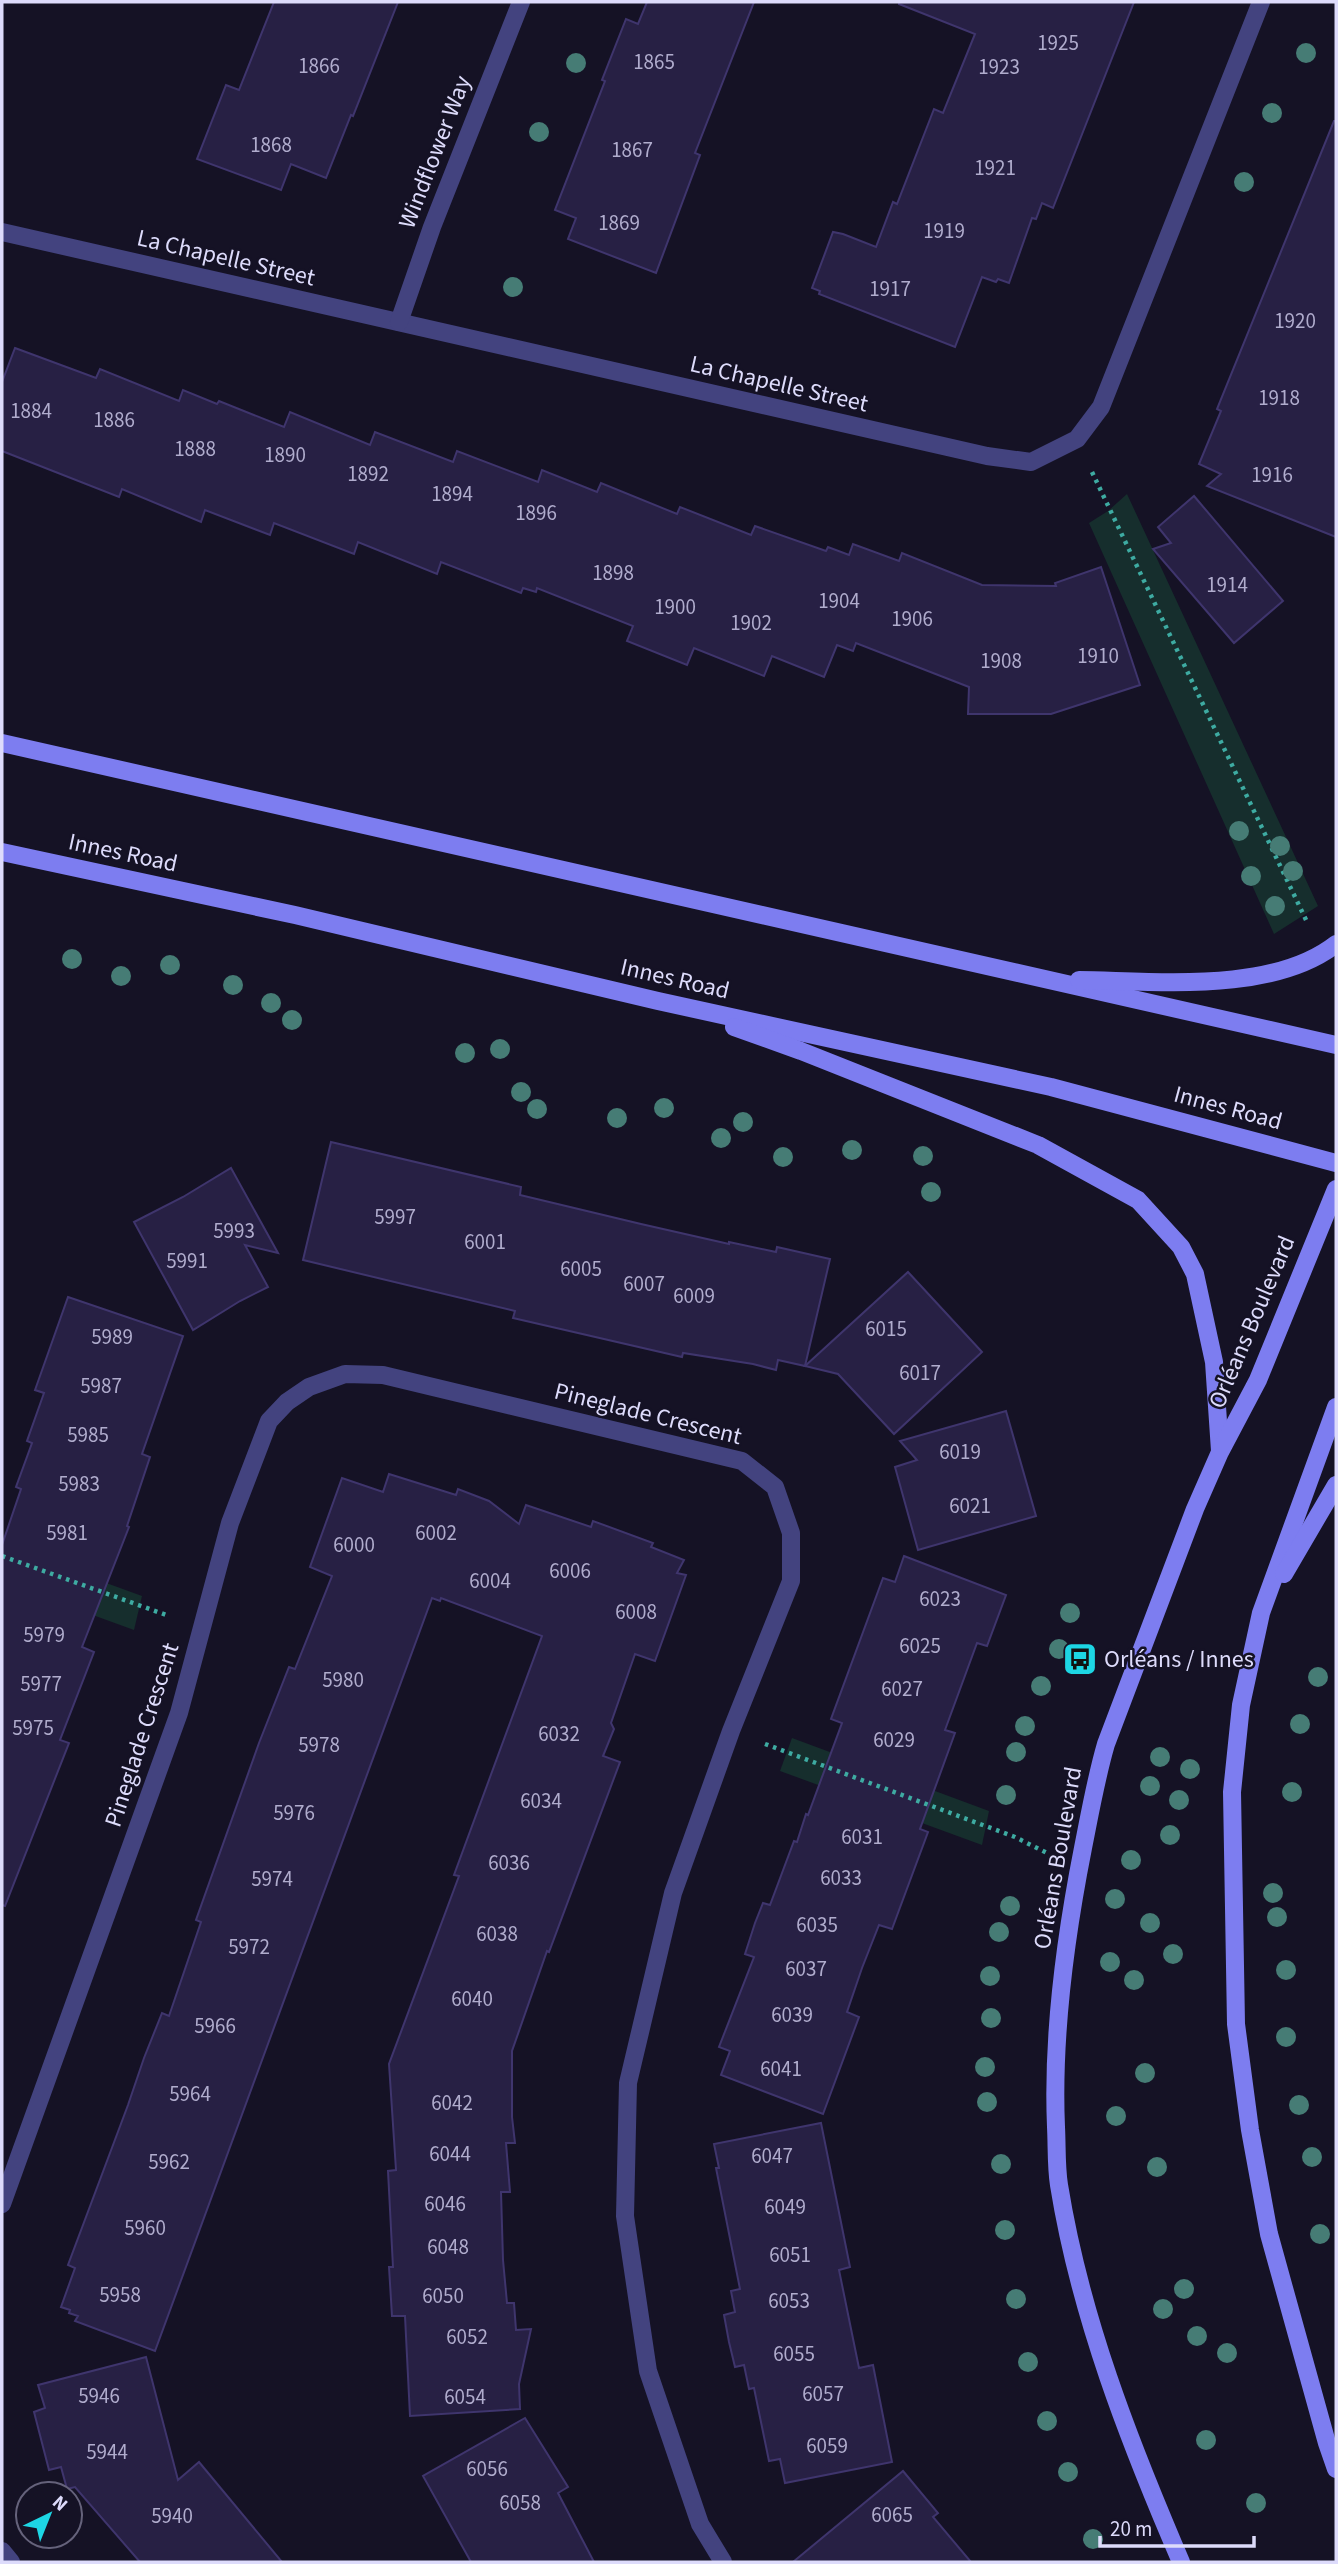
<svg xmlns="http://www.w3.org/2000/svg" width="1338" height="2564" font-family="'Source Sans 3',sans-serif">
<rect width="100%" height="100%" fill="#151225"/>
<!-- grass -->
<g fill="#162e2d">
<path d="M1127,494L1318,906L1274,934L1089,523L1108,511Z"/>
<path d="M2,1545L142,1596L134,1630L2,1582Z"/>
<path d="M792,1738L989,1811L982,1845L780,1771Z"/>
</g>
<!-- building -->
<g fill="#272044" stroke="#3f356d" stroke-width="2">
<path d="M274,2H398L353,116L351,115L326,178L291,164L281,190L197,159L226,85L239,90Z"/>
<path d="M647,2H754L695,153L700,155L656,273L568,239L576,218L555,210L605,81L602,80L626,19L638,24Z"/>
<path d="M899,2H1134L1053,208L1042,203L1036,219L1032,218L1009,283L998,279L996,282L982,277L955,347L819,294L820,291L812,288L833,232L843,234L876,247L893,202L897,204L934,109L943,113L975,34L899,4Z"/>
<path d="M1334,121H1336V537L1207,486L1221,474L1199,464L1221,411L1217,409Z"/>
<path d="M15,348L96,378L100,369L179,401L183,390L217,404L219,401L284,427L290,412L370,445L375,432L453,462L457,451L538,482L542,470L597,492L601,483L677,514L680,507L751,535L755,526L826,551L828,547L849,555L853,544L899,561L902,553L982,585L1056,586L1055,583L1101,567L1140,685L1051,714H968L969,687L856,643L853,651L837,645L824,677L772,656L764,676L694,648L687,665L627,641L633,626L537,588L536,592L523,588L521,593L441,562L437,574L358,542L354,554L274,523L270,535L205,510L201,522L122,489L119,497L2,451V382Z"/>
<path d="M1194,496L1283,601L1234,643L1153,549L1171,543L1158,527Z"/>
<path d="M331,1142L521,1187L520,1195L641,1224L729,1244V1242L776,1252L777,1247L830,1259L805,1366L778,1360L776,1370L753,1364L683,1353L682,1357L513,1318L515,1311L303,1260Z"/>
<path d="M231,1168L278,1253L245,1245L268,1287L240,1301L193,1330L134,1222L183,1197Z"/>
<path d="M908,1272L982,1352L894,1434L838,1374L805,1366Z"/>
<path d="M68,1297L183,1336L142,1454L150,1457L127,1526L129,1527L82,1647L94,1652L60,1740L69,1743L5,1906L2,1905V1545L21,1489L16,1487L32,1443L27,1441L44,1393L35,1390Z"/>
<path d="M1006,1411L1036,1516L918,1550L895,1467L917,1460L900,1441Z"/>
<path d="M389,1474L456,1495L458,1489L489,1501L519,1524L526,1505L591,1527L593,1521L653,1543L651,1547L684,1560L677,1573L686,1575L655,1661L635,1654L611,1723L614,1729L603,1756L620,1762L549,1952L547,1951L512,2051V2117L515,2143H506L510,2192H501L503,2260L507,2303H514L516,2330L531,2329L519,2384L520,2409L410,2416L405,2316H392L389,2267H393L388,2171L396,2170L389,2064L459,1876L454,1875L542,1636L441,1598L440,1601L432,1598L155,2351L75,2321L78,2316L69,2313L70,2310L61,2307L75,2268L68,2265L128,2105L144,2058L162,2013L169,2016L201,1922L196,1920L259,1743L289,1667L295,1669L332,1576L310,1567L342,1478L383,1492Z"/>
<path d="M904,1556L1006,1595L987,1646L977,1643L945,1730L955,1733L920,1829L928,1832L892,1929L879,1925L862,1968L847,2012L859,2017L823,2114L721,2075L730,2051L719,2047L754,1957L745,1954L755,1923L763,1903L770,1905L794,1841L797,1842L806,1814L808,1815L842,1723L831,1719L883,1578L895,1582Z"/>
<path d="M821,2123L850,2267L839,2270L859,2368L873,2365L892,2462L785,2483L780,2459L769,2461L754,2388L749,2389L744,2365L735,2367L729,2342L724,2315L735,2312L731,2291L740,2289L716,2168H719L714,2144Z"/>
<path d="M146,2357L178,2480L199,2462L282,2562H140L75,2487L67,2489L61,2467L49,2470L34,2412L45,2408L38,2385Z"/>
<path d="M525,2418L568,2487L558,2493L594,2562H471L423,2476Z"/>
<path d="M903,2471L938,2513L933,2517L971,2562H793Z"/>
</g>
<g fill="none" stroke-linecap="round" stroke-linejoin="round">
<!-- path -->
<g stroke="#3eaba2" stroke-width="4.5" stroke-dasharray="3.5 5" stroke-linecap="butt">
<path d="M1092,472L1307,922"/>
<path d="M2,1556L169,1616"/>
<path d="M765,1744L1015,1837L1047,1853"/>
</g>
<!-- street -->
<g stroke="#43437f" stroke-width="18">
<path d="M2,232L987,456L1031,462L1077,439L1101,407L1261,2"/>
<path d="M399,322L432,227L521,2"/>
<path d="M2,2204L179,1713L230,1523L269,1421L287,1402L309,1387L345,1374L383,1375L742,1461L775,1487L791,1533V1581L731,1731L673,1893L628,2083L625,2216L648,2371L700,2524L723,2562"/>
<path d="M2,2551L11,2562"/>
</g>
<!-- secondary -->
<g stroke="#7d7df0" stroke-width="18">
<path d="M2,743L1336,1045"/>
<path d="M2,852L295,915L658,1001L1051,1087L1336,1163"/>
<path d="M1079,980C1156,981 1272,994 1336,944"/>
<path d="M734,1027L801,1051L1038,1145L1138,1200L1181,1247L1195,1274L1214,1362L1220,1451"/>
<path d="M1336,1407L1261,1613L1241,1705L1232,1792L1236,2024L1250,2130L1269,2234L1327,2443L1336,2469"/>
<path d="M1284,1574L1336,1485"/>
<path d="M1181,2562C1129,2441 1080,2316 1059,2185C1056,2166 1057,2146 1056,2127C1052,2034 1065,1939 1083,1848C1090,1813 1096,1778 1106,1744L1195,1509L1220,1452L1258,1380L1336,1189"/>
</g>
</g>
<!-- trees -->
<g fill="#467c75">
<circle cx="1306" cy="53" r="10"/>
<circle cx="576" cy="63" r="10"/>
<circle cx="1272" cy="113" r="10"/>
<circle cx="539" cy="132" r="10"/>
<circle cx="1244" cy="182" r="10"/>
<circle cx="513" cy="287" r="10"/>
<circle cx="1239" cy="831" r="10"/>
<circle cx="1280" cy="846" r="10"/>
<circle cx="1293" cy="871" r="10"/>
<circle cx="1251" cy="876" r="10"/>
<circle cx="1275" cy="906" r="10"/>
<circle cx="72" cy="959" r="10"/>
<circle cx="170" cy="965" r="10"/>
<circle cx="121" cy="976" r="10"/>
<circle cx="233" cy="985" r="10"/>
<circle cx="271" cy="1003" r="10"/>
<circle cx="292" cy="1020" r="10"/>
<circle cx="500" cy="1049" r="10"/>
<circle cx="465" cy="1053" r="10"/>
<circle cx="521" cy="1092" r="10"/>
<circle cx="664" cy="1108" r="10"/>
<circle cx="537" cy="1109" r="10"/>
<circle cx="617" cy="1118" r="10"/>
<circle cx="743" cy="1122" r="10"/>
<circle cx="721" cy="1138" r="10"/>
<circle cx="852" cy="1150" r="10"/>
<circle cx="923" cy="1156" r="10"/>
<circle cx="783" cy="1157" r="10"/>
<circle cx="931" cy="1192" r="10"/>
<circle cx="1070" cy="1613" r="10"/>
<circle cx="1059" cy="1649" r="10"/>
<circle cx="1318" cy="1677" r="10"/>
<circle cx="1041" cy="1686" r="10"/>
<circle cx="1300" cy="1724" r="10"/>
<circle cx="1025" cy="1726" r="10"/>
<circle cx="1016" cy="1752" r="10"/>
<circle cx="1160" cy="1757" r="10"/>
<circle cx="1190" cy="1769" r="10"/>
<circle cx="1150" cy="1786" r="10"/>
<circle cx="1292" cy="1792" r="10"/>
<circle cx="1006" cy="1795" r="10"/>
<circle cx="1179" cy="1800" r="10"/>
<circle cx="1170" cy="1835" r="10"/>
<circle cx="1131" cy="1860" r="10"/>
<circle cx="1273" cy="1893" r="10"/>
<circle cx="1115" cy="1899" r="10"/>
<circle cx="1010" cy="1906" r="10"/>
<circle cx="1277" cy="1917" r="10"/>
<circle cx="1150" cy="1923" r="10"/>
<circle cx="999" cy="1932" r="10"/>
<circle cx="1173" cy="1954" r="10"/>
<circle cx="1110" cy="1962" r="10"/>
<circle cx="1286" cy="1970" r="10"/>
<circle cx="990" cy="1976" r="10"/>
<circle cx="1134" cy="1980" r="10"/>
<circle cx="991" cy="2018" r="10"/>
<circle cx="1286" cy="2037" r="10"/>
<circle cx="985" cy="2067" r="10"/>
<circle cx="1145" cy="2073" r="10"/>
<circle cx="987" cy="2102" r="10"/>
<circle cx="1299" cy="2105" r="10"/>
<circle cx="1116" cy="2116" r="10"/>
<circle cx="1312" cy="2157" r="10"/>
<circle cx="1001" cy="2164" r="10"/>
<circle cx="1157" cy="2167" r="10"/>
<circle cx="1005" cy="2230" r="10"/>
<circle cx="1320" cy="2234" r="10"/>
<circle cx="1184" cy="2289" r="10"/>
<circle cx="1016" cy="2299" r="10"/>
<circle cx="1163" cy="2309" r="10"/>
<circle cx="1197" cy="2336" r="10"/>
<circle cx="1227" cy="2353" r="10"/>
<circle cx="1028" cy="2362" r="10"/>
<circle cx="1047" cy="2421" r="10"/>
<circle cx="1206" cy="2440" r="10"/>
<circle cx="1068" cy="2472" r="10"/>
<circle cx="1256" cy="2503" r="10"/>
<circle cx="1093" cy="2539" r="10"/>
</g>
<!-- icons -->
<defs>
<g id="bus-square" transform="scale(1.75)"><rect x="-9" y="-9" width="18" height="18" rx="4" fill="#1dd6e4" stroke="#151225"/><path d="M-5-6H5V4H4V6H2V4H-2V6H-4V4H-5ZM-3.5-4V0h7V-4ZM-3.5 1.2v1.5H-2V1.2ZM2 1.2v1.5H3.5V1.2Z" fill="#111"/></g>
</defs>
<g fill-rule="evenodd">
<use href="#bus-square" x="1080" y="1659"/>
</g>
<g text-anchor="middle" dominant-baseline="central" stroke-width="5" stroke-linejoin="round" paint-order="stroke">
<!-- number labels -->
<g font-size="21" fill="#b0accd">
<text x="1058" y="43">1925</text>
<text x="654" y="62">1865</text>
<text x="319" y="66">1866</text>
<text x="999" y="67">1923</text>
<text x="271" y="145">1868</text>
<text x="632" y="150">1867</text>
<text x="995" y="168">1921</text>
<text x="619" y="223">1869</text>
<text x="944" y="231">1919</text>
<text x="890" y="289">1917</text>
<text x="1295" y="321">1920</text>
<text x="1279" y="398">1918</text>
<text x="31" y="411">1884</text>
<text x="114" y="420">1886</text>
<text x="195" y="449">1888</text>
<text x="285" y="455">1890</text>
<text x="368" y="474">1892</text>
<text x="1272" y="475">1916</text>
<text x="452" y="494">1894</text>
<text x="536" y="513">1896</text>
<text x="613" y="573">1898</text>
<text x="1227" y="585">1914</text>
<text x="839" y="601">1904</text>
<text x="675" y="607">1900</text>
<text x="912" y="619">1906</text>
<text x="751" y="623">1902</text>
<text x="1098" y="656">1910</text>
<text x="1001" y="661">1908</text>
<text x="395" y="1217">5997</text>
<text x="234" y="1231">5993</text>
<text x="485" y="1242">6001</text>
<text x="187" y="1261">5991</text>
<text x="581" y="1269">6005</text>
<text x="644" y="1284">6007</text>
<text x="694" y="1296">6009</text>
<text x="886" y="1329">6015</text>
<text x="112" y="1337">5989</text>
<text x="920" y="1373">6017</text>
<text x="101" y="1386">5987</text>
<text x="88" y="1435">5985</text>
<text x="960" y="1452">6019</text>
<text x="79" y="1484">5983</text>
<text x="970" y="1506">6021</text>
<text x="67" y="1533">5981</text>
<text x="436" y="1533">6002</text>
<text x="354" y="1545">6000</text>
<text x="570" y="1571">6006</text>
<text x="490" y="1581">6004</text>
<text x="940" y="1599">6023</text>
<text x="636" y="1612">6008</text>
<text x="44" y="1635">5979</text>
<text x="920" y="1646">6025</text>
<text x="343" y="1680">5980</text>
<text x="41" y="1684">5977</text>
<text x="902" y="1689">6027</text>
<text x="33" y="1728">5975</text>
<text x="559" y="1734">6032</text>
<text x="894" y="1740">6029</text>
<text x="319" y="1745">5978</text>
<text x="541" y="1801">6034</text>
<text x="294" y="1813">5976</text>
<text x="862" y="1837">6031</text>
<text x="509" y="1863">6036</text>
<text x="841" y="1878">6033</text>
<text x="272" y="1879">5974</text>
<text x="817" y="1925">6035</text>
<text x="497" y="1934">6038</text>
<text x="249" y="1947">5972</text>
<text x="806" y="1969">6037</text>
<text x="472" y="1999">6040</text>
<text x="792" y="2015">6039</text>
<text x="215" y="2026">5966</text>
<text x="781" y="2069">6041</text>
<text x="190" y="2094">5964</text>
<text x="452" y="2103">6042</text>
<text x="450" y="2154">6044</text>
<text x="772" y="2156">6047</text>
<text x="169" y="2162">5962</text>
<text x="445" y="2204">6046</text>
<text x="785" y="2207">6049</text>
<text x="145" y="2228">5960</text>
<text x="448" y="2247">6048</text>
<text x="790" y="2255">6051</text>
<text x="120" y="2295">5958</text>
<text x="443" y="2296">6050</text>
<text x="789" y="2301">6053</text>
<text x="467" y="2337">6052</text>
<text x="794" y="2354">6055</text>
<text x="823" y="2394">6057</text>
<text x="99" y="2396">5946</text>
<text x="465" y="2397">6054</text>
<text x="827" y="2446">6059</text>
<text x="107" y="2452">5944</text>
<text x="487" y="2469">6056</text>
<text x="520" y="2503">6058</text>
<text x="892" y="2515">6065</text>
<text x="172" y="2516">5940</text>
</g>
<!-- street labels -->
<g font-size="24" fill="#dddbfb" stroke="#151225">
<text transform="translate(435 152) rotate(-69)">Windflower Way</text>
<text transform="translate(226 258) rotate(13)">La Chapelle Street</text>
<text transform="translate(779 384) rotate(13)">La Chapelle Street</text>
<text transform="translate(123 853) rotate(12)">Innes Road</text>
<text transform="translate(675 979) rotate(13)">Innes Road</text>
<text transform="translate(1228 1108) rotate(15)">Innes Road</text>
<text transform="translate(1252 1322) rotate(-67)">Orléans Boulevard</text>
<text transform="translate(648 1414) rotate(14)">Pineglade Crescent</text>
<text transform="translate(142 1735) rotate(-72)">Pineglade Crescent</text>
<text transform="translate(1058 1858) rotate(-80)">Orléans Boulevard</text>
</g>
<!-- poi labels -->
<g font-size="24" fill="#dddbfb" stroke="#151225" text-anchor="start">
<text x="1104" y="1659">Orléans / Innes</text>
</g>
</g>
<!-- border -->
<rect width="1338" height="2564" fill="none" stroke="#dddbfb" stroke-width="7"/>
<!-- north arrow -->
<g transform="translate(49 2515) rotate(43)"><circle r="33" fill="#151225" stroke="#65627b" stroke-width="2"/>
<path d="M0-5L12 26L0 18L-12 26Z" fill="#1dd6e4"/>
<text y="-10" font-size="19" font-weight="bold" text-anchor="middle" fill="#dddbfb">N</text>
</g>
<!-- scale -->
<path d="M1100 2536v10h154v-10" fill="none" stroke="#dddbfb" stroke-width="3.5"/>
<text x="1110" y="2536" font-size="21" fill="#dddbfb" stroke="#151225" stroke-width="5" paint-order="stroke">20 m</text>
</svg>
